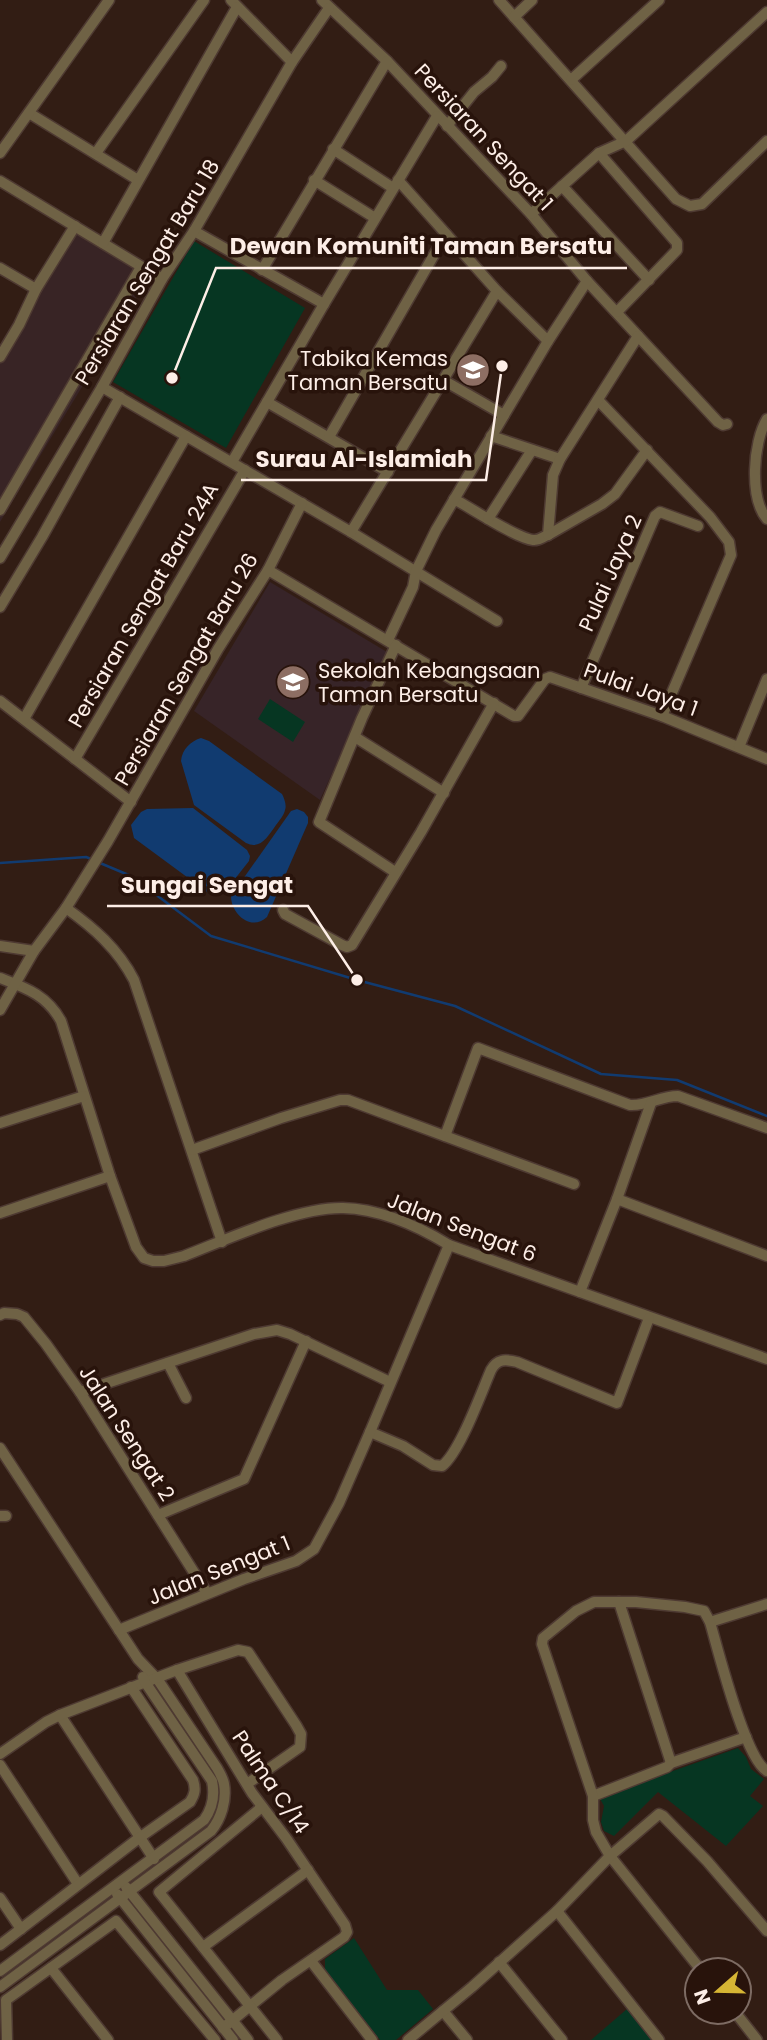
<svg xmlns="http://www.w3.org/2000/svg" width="767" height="2040" font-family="Poppins,sans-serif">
<rect width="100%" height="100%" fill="#321d14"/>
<!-- commercial -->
<path fill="#382425" d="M74,225L153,270L0,522V349Z"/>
<!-- education -->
<path fill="#372428" d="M270,582L387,652L320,800L194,711Z"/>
<!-- green -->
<g fill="#063622">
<path d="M194,241L305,308L226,448L113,382Z"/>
<path d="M270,699L305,722L293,742L258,719Z"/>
<path d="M738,1748L746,1757L751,1769L764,1779L750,1796L763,1806L726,1846L658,1792L614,1836L604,1831L601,1822L604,1806L599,1797Z"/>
<path d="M354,1938L387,1990H418L433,2009L396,2040H380L325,1970V1959Z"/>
<path d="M627,2009L652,2040H591Z"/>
</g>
<!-- water -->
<g fill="#113b70">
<path d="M201,738L209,741L282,794C284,798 287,805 285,810C284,815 279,821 276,825C268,836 261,850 246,843L194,805L181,761C182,749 191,741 201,738Z"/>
<path d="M193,808L247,850L250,856L249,861L223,894H210L134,838L131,825L141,812L147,809Z"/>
<path d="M297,809L304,812L308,817V823L267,917C251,932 231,914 231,896L291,811Z"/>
</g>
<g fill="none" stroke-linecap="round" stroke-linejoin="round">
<!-- stream -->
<g stroke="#113b70" stroke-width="2.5">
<path d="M0,863L86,857L94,860"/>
<path d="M100,863L131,876L211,936L357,980L455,1006L601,1074L677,1080L767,1116"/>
</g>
<!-- minor casing -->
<g stroke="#4e3a32" stroke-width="13">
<g id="minor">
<path d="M231,0L292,62"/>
<path d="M322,0L387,61L531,214L587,281L718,422L723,425L727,424"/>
<path d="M499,0L676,199L690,206L702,204L767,141"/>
<path d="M514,17L532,0"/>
<path d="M571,80L659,0"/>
<path d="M29,113L138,180"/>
<path d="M447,126L474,92L492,77L501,66"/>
<path d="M333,149L393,188"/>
<path d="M0,153L109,0"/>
<path d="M96,153L204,0"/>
<path d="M599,153L677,243V250L617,312"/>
<path d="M314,180L375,218"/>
<path d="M398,180L497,291L548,341"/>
<path d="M0,181L162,279"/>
<path d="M562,186L649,280"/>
<path d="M531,214L599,153L626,141L767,12"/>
<path d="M194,231L324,304"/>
<path d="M103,243L237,7"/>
<path d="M0,268L36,289"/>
<path d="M262,270L387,61"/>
<path d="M0,357L19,325L36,289L75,226"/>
<path d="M443,380L504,415"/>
<path d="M102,387L351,532L497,621"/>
<path d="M598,400L710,517L729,542L731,555L662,716"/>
<path d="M267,402L388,472"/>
<path d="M767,419C753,442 749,498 767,519"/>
<path d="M491,436L560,459"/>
<path d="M329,437L446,234"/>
<path d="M232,462L324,304L437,116"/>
<path d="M454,499C471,508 516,538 533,540C539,541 542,537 548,535L553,475L560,459L638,336"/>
<path d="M0,510L141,267"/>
<path d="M488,519L532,450"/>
<path d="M351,532L497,291"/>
<path d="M548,535L602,504L615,494L647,450"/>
<path d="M0,558L102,387L162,279L194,231L292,62L329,8"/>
<path d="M268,570L514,716H518L545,679L550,677L662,716L767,759"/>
<path d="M0,607L42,537L120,397"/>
<path d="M388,640L413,587L416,571L436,530L548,341L587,281"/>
<path d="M581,688L655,516L660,512L698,526"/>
<path d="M0,701L131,802"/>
<path d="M24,719L186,436"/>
<path d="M355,737L444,793"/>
<path d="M739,747L767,679"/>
<path d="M75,759L245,470"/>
<path d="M395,872L319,822L362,718L396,645"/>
<path d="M66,908C94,928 118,949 134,980L222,1242"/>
<path d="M283,910L285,914L342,945L347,947L352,945L421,832L494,703"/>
<path d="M0,946L34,951"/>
<path d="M0,978C26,988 47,995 61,1021L110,1176L136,1247L144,1258L153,1261H164L184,1256C228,1239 297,1207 343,1208C381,1209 418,1226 449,1245L767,1359"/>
<path d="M0,1010L34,951L66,908L108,841L218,649L268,570L302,503"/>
<path d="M0,1123L84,1096"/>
<path d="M445,1136L478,1048L630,1105C648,1106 660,1096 678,1096L767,1128"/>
<path d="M192,1150L281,1118L340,1100H348L574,1184"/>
<path d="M617,1199L767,1256"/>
<path d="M0,1213L110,1176"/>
<path d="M580,1292L617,1199L651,1103"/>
<path d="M0,1315L4,1313L17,1314L24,1317L46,1344L80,1392L207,1593"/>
<path d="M168,1363L186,1398"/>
<path d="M80,1392L254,1334L277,1330L290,1334L390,1382"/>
<path d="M370,1432L403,1446L433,1465L442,1466C460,1452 481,1393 491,1370C497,1359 505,1359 517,1362L617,1403L649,1318"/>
<path d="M0,1448L138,1659L158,1680L217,1768C220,1773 223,1779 224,1784C227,1800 221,1819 211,1831L0,1987"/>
<path d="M158,1515L244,1479L306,1341"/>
<path d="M0,1516H6"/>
<path d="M619,1602L671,1763"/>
<path d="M710,1622L767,1604"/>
<path d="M119,1630L244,1579L296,1561L314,1549L339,1503L370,1432L449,1245"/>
<path d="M177,1670L238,1650L248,1652L296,1725L301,1734L300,1747L247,1784"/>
<path d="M60,1715L154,1859"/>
<path d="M0,1754L46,1722L60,1715L177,1670L252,1793L286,1838L345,1925L347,1932L344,1937L282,1980L223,2028"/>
<path d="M0,1765L78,1884"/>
<path d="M593,1796L667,1767L671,1763L746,1737"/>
<path d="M262,1807L159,1892L277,2040"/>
<path d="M126,1887L248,2040"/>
<path d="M117,1894L233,2040"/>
<path d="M0,1898L21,1929"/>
<path d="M557,1911L659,2040"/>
<path d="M0,1945L139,1838L190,1802C195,1794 196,1789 193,1780L131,1687"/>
<path d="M203,1947L308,1870"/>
<path d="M311,1961L372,2040"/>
<path d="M499,1962L562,2040"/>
<path d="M51,1968L108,2040"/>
<path d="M701,1970L610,1856L596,1832L593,1820V1796L542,1644L543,1638L576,1611L594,1602H636L685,1607L704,1611L710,1622C718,1650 745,1759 767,1771"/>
<path d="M0,1971L204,1820C212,1809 215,1795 212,1781L145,1682L143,1677"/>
<path d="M443,2011L467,2040"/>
<path d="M735,2012L757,2040"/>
<path d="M7,2040L6,2000L116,1921L215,2040"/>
<path d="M408,2040L472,1987L557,1911L610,1856L659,1814L663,1816L707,1861L767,1931"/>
</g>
</g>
<!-- minor -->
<use href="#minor" stroke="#6f6245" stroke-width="10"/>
</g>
<!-- icons -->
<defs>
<g id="school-disc" transform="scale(1.75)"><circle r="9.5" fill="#8d6e63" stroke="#28130b"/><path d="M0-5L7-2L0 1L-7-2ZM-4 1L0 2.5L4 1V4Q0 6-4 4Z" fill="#fff"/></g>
</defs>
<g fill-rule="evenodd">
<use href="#school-disc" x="473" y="370"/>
<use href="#school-disc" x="293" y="682"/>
</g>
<g text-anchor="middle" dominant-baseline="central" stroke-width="7" stroke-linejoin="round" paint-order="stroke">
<!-- street labels -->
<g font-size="21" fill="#fdeee7" stroke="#28130b">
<text transform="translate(484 137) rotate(47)">Persiaran Sengat 1</text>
<text transform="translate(147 272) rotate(-59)">Persiaran Sengat Baru 18</text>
<text transform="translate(610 573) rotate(-66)">Pulai Jaya 2</text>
<text transform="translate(143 605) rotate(-60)">Persiaran Sengat Baru 24A</text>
<text transform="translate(186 669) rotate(-60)">Persiaran Sengat Baru 26</text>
<text transform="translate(641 689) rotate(20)">Pulai Jaya 1</text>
<text transform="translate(462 1227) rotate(21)">Jalan Sengat 6</text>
<text transform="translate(127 1433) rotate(57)">Jalan Sengat 2</text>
<text transform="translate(219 1570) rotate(-22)">Jalan Sengat 1</text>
<text transform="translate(271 1782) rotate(56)">Palma C/14</text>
</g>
<!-- poi labels -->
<g font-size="21" fill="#fdeee7" stroke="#28130b" text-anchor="end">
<text x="448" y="358">Tabika Kemas<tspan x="448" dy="24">Taman Bersatu</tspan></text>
<text x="318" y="670" text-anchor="start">Sekolah Kebangsaan<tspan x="318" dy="24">Taman Bersatu</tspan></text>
</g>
</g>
<!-- callouts -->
<path fill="none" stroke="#fdeee7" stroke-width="2.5" d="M172 378L216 268H627M502 366L486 480H241M357 980L308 906H107"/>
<g fill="#fdeee7" stroke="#28130b" stroke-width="2.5">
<circle cx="172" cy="378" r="7"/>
<circle cx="502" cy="366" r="7"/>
<circle cx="357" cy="980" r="7"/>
</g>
<g font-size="23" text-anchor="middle" font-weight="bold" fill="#fdeee7" stroke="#28130b" stroke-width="7" stroke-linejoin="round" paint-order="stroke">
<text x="421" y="254">Dewan Komuniti Taman Bersatu</text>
<text x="364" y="467">Surau Al-Islamiah</text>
<text x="207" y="893">Sungai Sengat</text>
</g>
<!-- north arrow -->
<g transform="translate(718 1991) rotate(250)"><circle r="33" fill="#28130b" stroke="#7d6b63" stroke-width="2"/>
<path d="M0-5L12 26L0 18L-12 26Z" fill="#d6b534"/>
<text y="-10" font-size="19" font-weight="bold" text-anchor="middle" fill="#fdeee7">N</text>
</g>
</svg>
